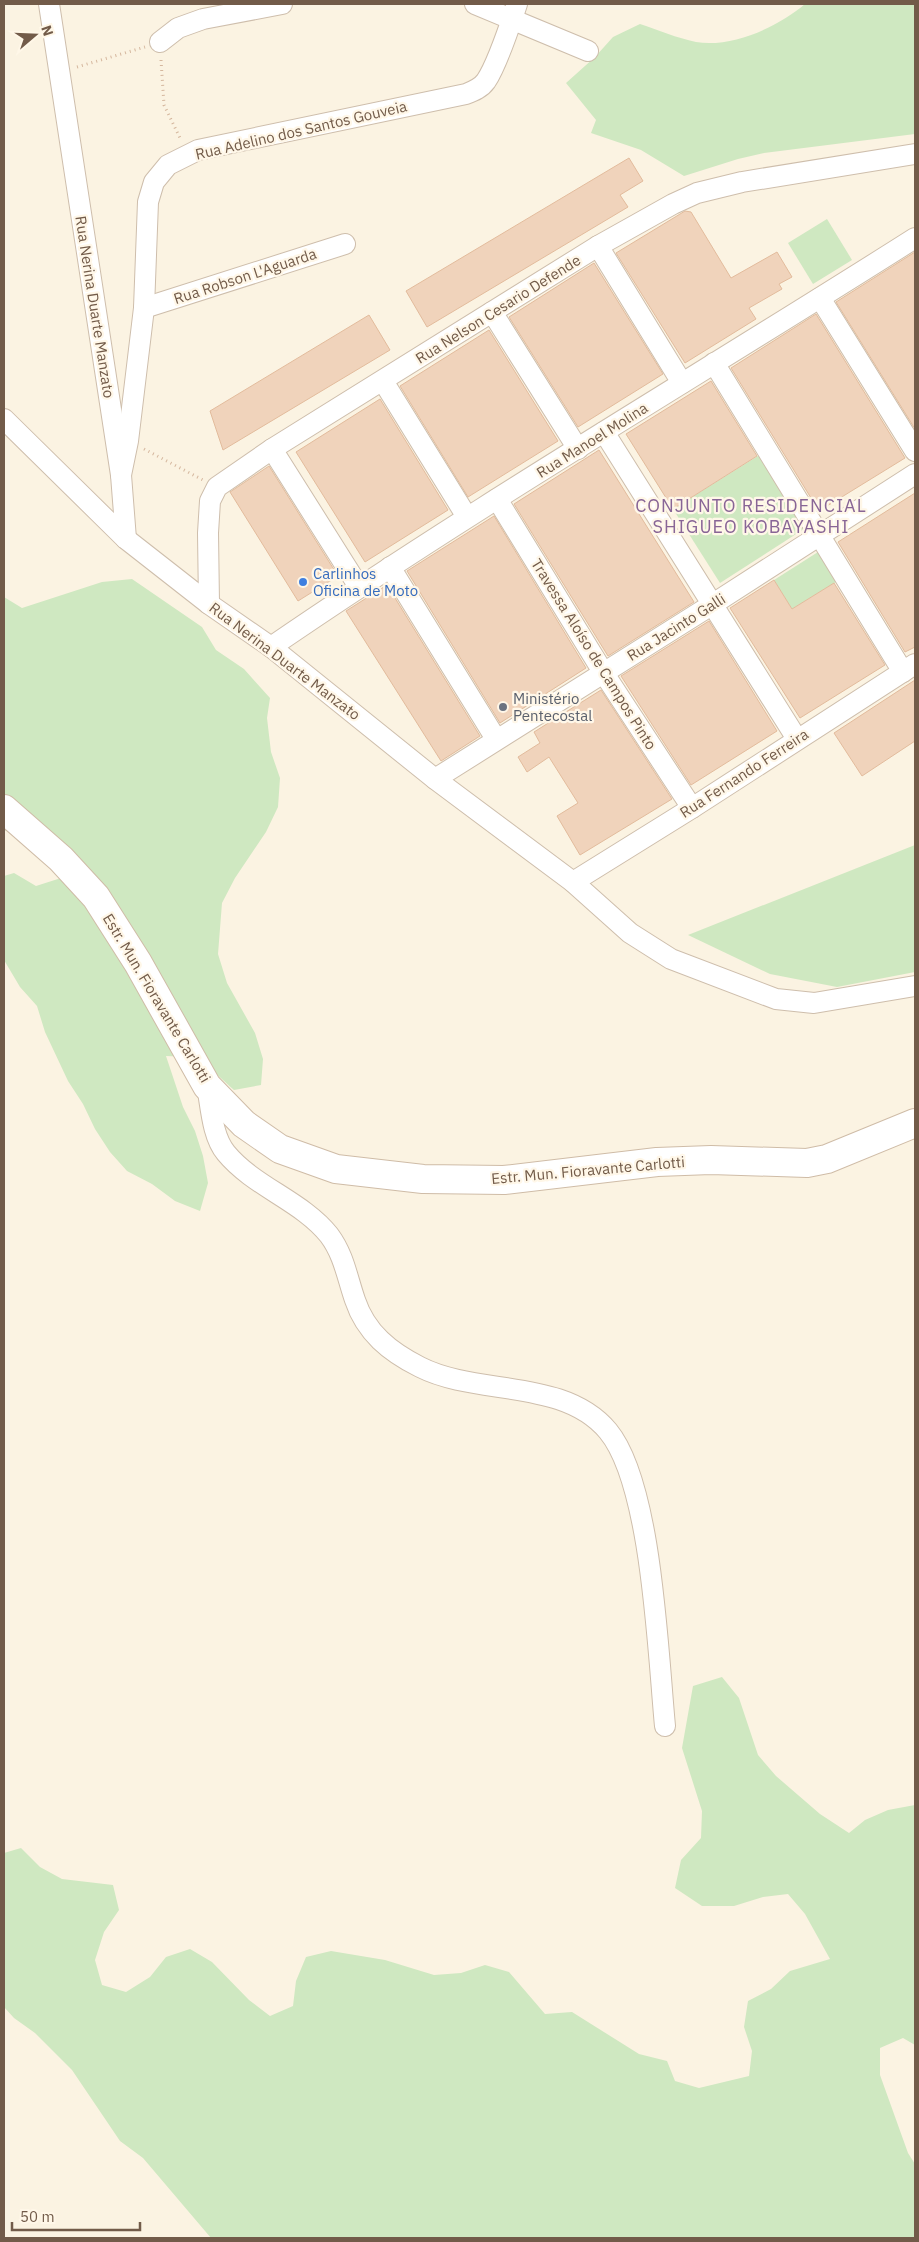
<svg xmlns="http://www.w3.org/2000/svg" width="919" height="2242" font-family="'IBM Plex Sans',sans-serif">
<rect width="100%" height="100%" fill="#fbf3e2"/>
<!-- green -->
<g fill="#cfe8c1">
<path d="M805,4H915V134L764,153L738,159L684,176L641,150L591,133L596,120L566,83L595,57L613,37L640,24C658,30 677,38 696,42C732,48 778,27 805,4Z"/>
<path d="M827,219L852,260L813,284L788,243Z"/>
<path d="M761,454L807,527L720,583L673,509Z"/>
<path d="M818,552L836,582L792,609L774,580Z"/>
<path d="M132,579L202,627L216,650L244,669L270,698L267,718L271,752L280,778L278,807L266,832L235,878L222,903L218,954L227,983L255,1033L263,1059L261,1085L234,1090C211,1069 199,1056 166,1056L183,1107L195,1131L203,1156L208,1183L200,1211L175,1201L152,1184L127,1171L110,1152L95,1129L83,1104L68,1081L45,1032L37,1006L20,987L4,960V876L14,873L36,886L61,878L28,840L4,830V597L22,608L102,582Z"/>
<path d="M915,845V972L837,987L770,974L688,935Z"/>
<path d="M722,1677L739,1698L758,1755L776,1776L820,1814L849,1833L865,1820L888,1810L915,1805V2045L903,2038L880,2048V2075L908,2153L915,2164V2238H211L143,2158L120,2141L72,2070L35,2033L14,2018L4,2007V1853L21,1848L40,1867L62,1879L113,1885L119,1910L104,1932L95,1960L102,1985L126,1992L150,1977L166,1957L190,1949L212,1962L249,2000L270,2016L293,2006L296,1981L306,1957L331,1951L385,1960L434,1975L461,1973L485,1965L509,1972L545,2014L572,2012L639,2054L667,2061L675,2081L699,2088L749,2076L752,2051L744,2027L748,2001L771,1989L790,1971L830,1959L805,1914L788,1894L763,1897L734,1906H702L675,1888L681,1860L701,1838L702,1811L682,1748L693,1686Z"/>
</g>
<!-- building -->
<g fill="#f0d3bb" stroke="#e2bb9c">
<path d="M629,158L643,181L620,195L628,207L427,327L406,291Z"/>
<path d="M685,211L691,212L731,278L777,252L792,277L779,284L782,289L749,308L756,319L685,363L616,253Z"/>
<path d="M915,252V429L836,302Z"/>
<path d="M594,263L663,374L578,427L509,317Z"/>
<path d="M816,314L905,458L819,511L731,368Z"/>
<path d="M369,315L390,350L223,450L210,411Z"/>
<path d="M489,330L558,441L468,497L400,386Z"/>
<path d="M711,381L757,456L673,509L626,434Z"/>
<path d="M380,399L448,510L365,562L296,452Z"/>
<path d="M599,450L694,602L608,656L514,504Z"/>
<path d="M269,466L338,576L298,601L230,492Z"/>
<path d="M915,493V647L905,652L838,542Z"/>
<path d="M494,516L586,668L500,723L407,571Z"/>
<path d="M774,580L792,609L834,583L885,665L800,718L730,608Z"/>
<path d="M387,585L480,736L441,761L346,611Z"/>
<path d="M709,621L777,731L691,785L621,676Z"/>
<path d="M915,680V741L862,776L834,733Z"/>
<path d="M601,690L672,799L580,855L557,816L578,803L549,757L527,772L518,757L540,743L534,732Z"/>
</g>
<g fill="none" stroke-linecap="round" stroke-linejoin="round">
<!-- street casing -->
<g stroke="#cebeac" stroke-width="22">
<g id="street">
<path d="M49,4L121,475L126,539"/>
<path d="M475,4L588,51"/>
<path d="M160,42L178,28L203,19L282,4"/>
<path d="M598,246L682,383"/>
<path d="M820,298L915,451"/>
<path d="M144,308L345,244"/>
<path d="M492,312L578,449"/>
<path d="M714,363L903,672"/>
<path d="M383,381L467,517"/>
<path d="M4,419L126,539L209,604L271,647L435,779L573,882L630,933L671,959L776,999L814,1003L915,986"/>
<path d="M604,432L797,739"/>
<path d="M272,449L359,587"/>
<path d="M121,475L128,441L144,308L148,202L154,182L168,165L198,150L466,94C474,91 481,88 486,81C498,63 510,25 517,4"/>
<path d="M497,499L603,672L692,808"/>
<path d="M390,567L496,739"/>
<path d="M209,604L208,533L210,501L217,487L272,449L598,246L673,204L697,193L742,182L915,154"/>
<path d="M271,647C481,503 701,374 915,238"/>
<path d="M435,779L713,604L915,474"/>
<path d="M573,882L692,808L915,664"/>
<path d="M207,1086C211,1107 212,1136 226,1153C254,1187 302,1201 329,1235C344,1255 347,1277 355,1300C366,1333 390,1352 420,1367C477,1396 564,1378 608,1431C652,1484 658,1654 665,1726"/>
</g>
</g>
<!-- secondary casing -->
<g stroke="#cfbca7" stroke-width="30">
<path id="secondary" d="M4,809L61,859L96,897L138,963L207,1086L244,1124L280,1149L336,1169L423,1179L504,1180L657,1162L711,1160L807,1163L827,1159L915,1123"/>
</g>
<!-- path -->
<g stroke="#d5b79e" stroke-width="3" stroke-dasharray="1 4" stroke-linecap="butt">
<path d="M161,60L164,105L181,140"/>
<path d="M77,67L145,47"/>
<path d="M144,449L203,480"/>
</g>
<!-- street -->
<use href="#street" stroke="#fff" stroke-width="20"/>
<!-- secondary -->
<use href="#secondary" stroke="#fff" stroke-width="28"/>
</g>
<!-- markers -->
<circle fill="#3f7fe0" stroke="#fff7e8" stroke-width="2" cx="303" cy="582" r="5"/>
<circle fill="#6b7280" stroke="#fff7e8" stroke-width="2" cx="503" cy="707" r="5"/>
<g text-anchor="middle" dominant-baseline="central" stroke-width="4.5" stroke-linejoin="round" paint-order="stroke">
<!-- street labels -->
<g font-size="15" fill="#725b49" stroke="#fff7e8">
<text transform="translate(301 130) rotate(-13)">Rua Adelino dos Santos Gouveia</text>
<text transform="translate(245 276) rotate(-18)">Rua Robson L'Aguarda</text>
<text transform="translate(95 307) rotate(81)">Rua Nerina Duarte Manzato</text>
<text transform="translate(498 309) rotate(-32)">Rua Nelson Cesario Defende</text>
<text transform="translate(592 440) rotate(-32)">Rua Manoel Molina</text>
<text transform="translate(676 627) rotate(-32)">Rua Jacinto Galli</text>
<text transform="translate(594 654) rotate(58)">Travessa Aloíso de Campos Pinto</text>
<text transform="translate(285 661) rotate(37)">Rua Nerina Duarte Manzato</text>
<text transform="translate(744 773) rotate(-33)">Rua Fernando Ferreira</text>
<text transform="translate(157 998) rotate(59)">Estr. Mun. Fioravante Carlotti</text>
<text transform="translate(588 1170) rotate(-5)">Estr. Mun. Fioravante Carlotti</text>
</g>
<!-- shop labels -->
<g font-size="15" fill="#366cbe" stroke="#fff7e8" text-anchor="start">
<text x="313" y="573">Carlinhos<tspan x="313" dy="17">Oficina de Moto</tspan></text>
</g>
<!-- worship labels -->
<g font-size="15" fill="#5b616d" stroke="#fff7e8" text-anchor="start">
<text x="513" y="698">Ministério<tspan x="513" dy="17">Pentecostal</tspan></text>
</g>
<!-- quarter labels -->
<g font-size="18" letter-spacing="1" fill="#886596" stroke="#fff7e8">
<text x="751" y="505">CONJUNTO RESIDENCIAL<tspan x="751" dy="21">SHIGUEO KOBAYASHI</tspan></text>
</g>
</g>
<!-- border -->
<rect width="919" height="2242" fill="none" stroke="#725b49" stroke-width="10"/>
<!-- north arrow -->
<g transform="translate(35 35) rotate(71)" stroke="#fff7e8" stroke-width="4" paint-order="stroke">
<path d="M0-4L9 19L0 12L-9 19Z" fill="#725b49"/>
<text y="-8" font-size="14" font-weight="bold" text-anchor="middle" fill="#725b49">N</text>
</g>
<!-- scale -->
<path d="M12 2222v8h128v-8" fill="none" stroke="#725b49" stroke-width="2.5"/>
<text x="20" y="2222" font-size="15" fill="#725b49" stroke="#fff7e8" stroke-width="4" paint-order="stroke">50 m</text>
</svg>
